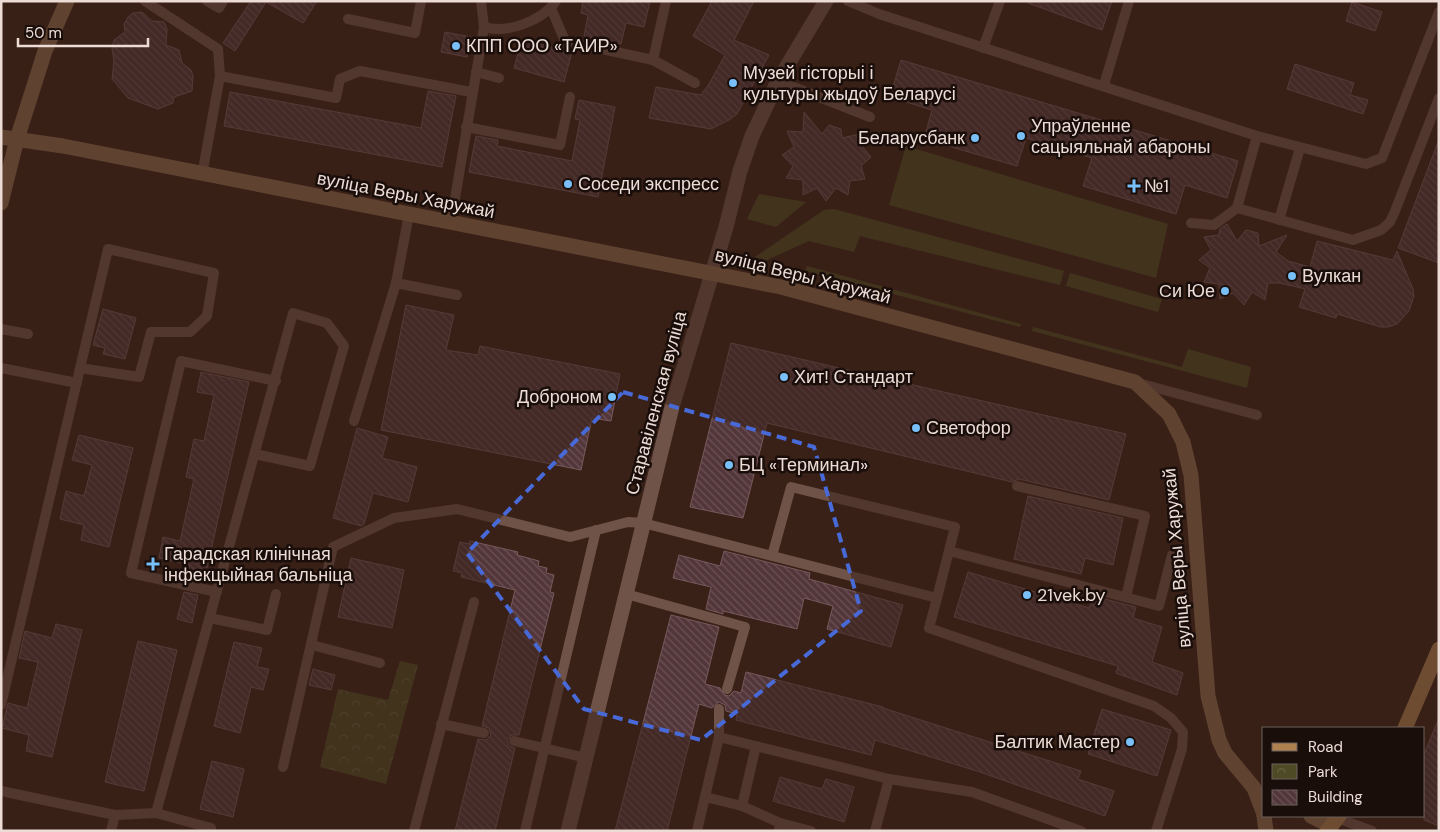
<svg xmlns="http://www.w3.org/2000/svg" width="1440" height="832" font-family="'DM Sans',sans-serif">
<defs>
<pattern id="park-crowns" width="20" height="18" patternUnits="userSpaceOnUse" patternTransform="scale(1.25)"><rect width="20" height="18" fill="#4e4a25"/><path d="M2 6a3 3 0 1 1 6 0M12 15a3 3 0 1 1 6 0" fill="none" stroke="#686444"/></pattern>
<pattern id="building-back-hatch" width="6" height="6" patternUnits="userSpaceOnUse" patternTransform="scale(1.25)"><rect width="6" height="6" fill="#52363a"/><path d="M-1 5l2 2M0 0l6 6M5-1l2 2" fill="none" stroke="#6b5256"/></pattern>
</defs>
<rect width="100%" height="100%" fill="#392118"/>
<!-- grass -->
<g fill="#4e4a25">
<path d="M906,146L1168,224L1156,278L889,205Z"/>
<path d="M759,194L806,202L776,227L747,219Z"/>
<path d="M834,209L1064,271L1060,285L860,236L854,252L809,241L767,260L755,257L824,210Z"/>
<path d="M807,266L1021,324L1020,327L805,271Z"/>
<path d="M1070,273L1162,299L1158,312L1066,286Z"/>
<path d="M1033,327L1182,367L1188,349L1251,367L1247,388L1032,331Z"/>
</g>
<!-- park -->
<path fill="url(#park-crowns)" d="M400,661L418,665L386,784L320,767L338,689L388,700Z"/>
<!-- building -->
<g fill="url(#building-back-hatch)" stroke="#78595d">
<path d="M251,1H317L303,23L266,2L235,51L223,43Z"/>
<path d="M583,1H650L644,27L626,23L621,44L584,36L588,15L581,13Z"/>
<path d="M712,1H754L734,40L769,55L737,114L729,120L711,129L649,118L656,87L701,95L709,84L725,55L693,36Z"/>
<path d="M1028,1H1112L1102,30L1028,3Z"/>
<path d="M1352,2L1382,12L1375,31L1346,21Z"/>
<path d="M142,12L152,21L164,22L167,29L166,45L179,50L182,63L191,70L193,76L192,91L174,97L173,103L158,109L128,98L112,79L114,61L112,48L114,40L125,32L124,24L128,17L133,13Z"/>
<path d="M445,32L471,37L467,57L441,52Z"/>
<path d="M522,40L572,52L564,82L514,68Z"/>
<path d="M901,60L1238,161L1227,198L1185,185L1176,214L1083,186L1092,158L1026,138L1017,166L924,139L932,110L890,97Z"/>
<path d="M1295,64L1354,83L1350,95L1368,100L1363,114L1287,89Z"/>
<path d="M428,91L456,96L442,167L224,126L230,92L421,128Z"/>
<path d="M579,100L615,107L598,197L469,172L476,136L498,140L497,146L572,161L580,120L575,119Z"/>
<path d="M804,112L822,134L829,125L841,129L842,138L869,132L861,145L871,157L861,166L865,179L850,181L848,195L836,188L826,201L817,188L803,195V180L786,178L793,166L782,155L794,147L787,131L803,132Z"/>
<path d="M1438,142H1439V263L1398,248Z"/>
<path d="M1227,224L1237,241L1246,230L1258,233L1259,246L1287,235L1276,252L1288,261L1310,267L1317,241L1393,260L1397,251L1413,289L1414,296L1409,311L1397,324L1388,327H1381L1337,314L1336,318L1299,307L1305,289L1280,283H1268L1265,300L1252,292L1244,305L1233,293L1220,299L1219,284L1204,282L1210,268L1199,260L1211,250L1204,237L1219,235L1220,229Z"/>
<path d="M406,305L454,315L446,350L478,355L480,346L620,374L611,421L592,418L581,470L381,430Z"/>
<path d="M103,309L136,318L125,359L103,354L105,348L93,345Z"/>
<path d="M731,343L1126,434L1109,500L1019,479L1012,482L767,423L743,518L690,507Z"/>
<path d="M201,372L249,382L207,568H205L202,582L187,578L190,565L159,558L163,537L180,541L194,479L186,477L194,439L204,441L214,395L197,392Z"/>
<path d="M357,428L388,437L382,458L417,467L408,502L373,493L364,524L361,526L333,518Z"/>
<path d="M79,435L133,448L109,547L81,540L84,525L60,519L66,491L84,496L92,465L72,460Z"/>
<path d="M1028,496L1123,518L1113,565L1085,558L1081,574L1014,559Z"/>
<path d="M470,541L518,552L517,555L539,561L538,566L547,568L546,573L554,575L550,592L554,593L519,735H512L507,740L509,746L515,748L495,831H455L478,739L486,740L491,735L489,728L482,726L515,590L461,577L462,573L453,571L460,542L469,544Z"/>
<path d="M724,551L810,573L809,579L903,605L891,647L827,629L833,606L804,598L797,629L723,611V614L706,609L711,587L673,578L679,555L720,566Z"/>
<path d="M351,558L404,570L392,628L338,617Z"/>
<path d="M968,572L1089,608L1093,596L1136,607L1133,618L1162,627L1152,662L1183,673L1177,695L1116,673L1118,666L954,617Z"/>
<path d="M184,592L198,595L192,623L177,619Z"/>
<path d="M671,615L719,627L705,684L720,688L725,695L729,696L734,691L741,693L746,672L883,707V708L1081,771L1078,779L1114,791L1105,816L977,771L875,740L871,755L736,720L737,714L726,711L725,705L719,702L712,708L699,704L667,831H615Z"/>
<path d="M56,624L82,630L52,757L26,751L29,735L2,728L8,703L27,708L38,662L19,658L25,631L52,638Z"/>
<path d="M138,641L177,650L144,791L105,782Z"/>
<path d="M234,642L262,648L257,667L269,669L263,690L251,687L240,733L214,726Z"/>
<path d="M313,669L335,675L331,690L309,685Z"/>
<path d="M1102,709L1171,730L1157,776L1088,754Z"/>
<path d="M1439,718V826L1424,820V754Z"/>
<path d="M212,761L244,769L233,817L200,809Z"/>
<path d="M780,777L822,789L826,779L854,787L844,822L773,801Z"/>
</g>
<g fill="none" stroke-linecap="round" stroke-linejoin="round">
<!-- lane -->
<g stroke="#6f5349" stroke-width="10">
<path d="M145,1L218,49L220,76L202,175"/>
<path d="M207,1L219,8L223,1"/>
<path d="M848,1L879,14L1257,136L1237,208"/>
<path d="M551,8L565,41L653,60L666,1"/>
<path d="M348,19L415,33L421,1"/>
<path d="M484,27C507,34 542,21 556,1"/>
<path d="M983,48L1000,1"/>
<path d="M653,60L695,83"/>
<path d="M476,72L499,78"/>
<path d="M220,76L336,98L340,79L360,71L471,92"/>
<path d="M778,81L870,117"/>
<path d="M1104,85L1129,1"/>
<path d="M466,127L560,145L570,97"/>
<path d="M1257,136L1366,164L1382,158L1439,12"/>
<path d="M409,214L396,283L457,295"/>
<path d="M1279,220L1300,148"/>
<path d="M451,222L484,27L481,1"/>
<path d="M1191,223L1214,225L1237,208L1353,240L1381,230L1390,222L1395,211L1439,98"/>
<path d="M1,329L28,334"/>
<path d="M1,368L77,383"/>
<path d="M1138,383L1257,415"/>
<path d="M354,421L396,283"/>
<path d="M1017,486L1145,516L1126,597"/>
<path d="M949,551L1159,606L1172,555"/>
<path d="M217,592L131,573L181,361L276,381"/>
<path d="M626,594L745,627L727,689"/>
<path d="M937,598L929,628L1154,706L1171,718L1183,732L1182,749L1156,831"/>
<path d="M210,618L267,630L276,594"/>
<path d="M312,645L380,663"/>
<path d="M1,705L108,249L214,273L207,316L190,332H151L139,377L80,368"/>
<path d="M719,709V737L889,779L875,831"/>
<path d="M441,724L484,733"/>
<path d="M514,741L586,758"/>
<path d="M283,767L333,547L394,518L457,509L570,537L628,522L643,523L937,598L955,527L791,487L772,556"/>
<path d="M889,779L972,792L1081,831"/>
<path d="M1,791L115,815L156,813L211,828L210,831"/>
<path d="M705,797L742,806L780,823"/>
<path d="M742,806L756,746"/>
<path d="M156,813L293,313L327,323L344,346L310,466L255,454"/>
<path d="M1337,818L1372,831"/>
<path d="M111,831L115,815"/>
<path d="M414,831L474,602"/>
<path d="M525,831L596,530"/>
<path d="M697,831L719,737"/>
<path d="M779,831L780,823L811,831"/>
</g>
<!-- street -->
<path stroke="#6f5349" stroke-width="15" d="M568,831L672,407L726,227L740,171L752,136L778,81L826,1"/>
<!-- secondary -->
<g stroke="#8f6a4d" stroke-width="15">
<path d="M1,137L63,146L781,287L1135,382L1169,414L1183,442L1191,475L1208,696L1219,740L1225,753L1254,788L1264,814"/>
<path d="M1,203L17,139L45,51L67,1"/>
<path d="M1264,816L1266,831"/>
<path d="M1311,816L1331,826"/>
</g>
<!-- primary -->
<g stroke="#af8150" stroke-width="15">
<path d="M1405,728L1439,649"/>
<path d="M1327,831L1339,816"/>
</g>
</g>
<!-- marked area -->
<path d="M0 0H1440V832H0ZM623,392L814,447L861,611L701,740L584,709L467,553Z" fill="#392118" fill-opacity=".55" fill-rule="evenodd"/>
<path fill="none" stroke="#476ad8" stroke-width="4" stroke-dasharray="10 6" stroke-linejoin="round" d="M623,392L814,447L861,611L701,740L584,709L467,553Z"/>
<!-- markers -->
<g fill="#79bff8" stroke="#190e0a" stroke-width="2">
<circle cx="456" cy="46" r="5"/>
<circle cx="733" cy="83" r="5"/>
<circle cx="1021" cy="136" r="5"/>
<circle cx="975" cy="138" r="5"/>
<circle cx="568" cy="184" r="5"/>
<path d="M1131.5 178.5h5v5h5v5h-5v5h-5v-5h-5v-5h5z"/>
<circle cx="1292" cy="276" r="5"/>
<circle cx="1225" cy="291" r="5"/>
<circle cx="784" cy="377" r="5"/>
<circle cx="612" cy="397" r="5"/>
<circle cx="916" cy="428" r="5"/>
<circle cx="729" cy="465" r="5"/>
<path d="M150.5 556.5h5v5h5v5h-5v5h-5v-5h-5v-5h5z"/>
<circle cx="1027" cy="595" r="5"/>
<circle cx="1130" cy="742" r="5"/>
</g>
<g text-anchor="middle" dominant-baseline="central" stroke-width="5" stroke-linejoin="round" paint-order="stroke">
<!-- poi labels -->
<g font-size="18" fill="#eddcd6" stroke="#190e0a" text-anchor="start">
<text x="466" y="46">КПП ООО «ТАИР»</text>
<text x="743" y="73">Музей гісторыі і<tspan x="743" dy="21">культуры жыдоў Беларусі</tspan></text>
<text x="1031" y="126">Упраўленне<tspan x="1031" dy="21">сацыяльнай абароны</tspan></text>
<text x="965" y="138" text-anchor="end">Беларусбанк</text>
<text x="578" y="184">Соседи экспресс</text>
<text x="1144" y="186">№1</text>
<text x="1302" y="276">Вулкан</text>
<text x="1215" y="291" text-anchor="end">Cи Юе</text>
<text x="794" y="377">Хит! Стандарт</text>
<text x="602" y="397" text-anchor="end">Доброном</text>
<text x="926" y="428">Светофор</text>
<text x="739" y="465">БЦ «Терминал»</text>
<text x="164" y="554">Гарадская клінічная<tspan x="164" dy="21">інфекцыйная бальніца</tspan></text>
<text x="1037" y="595">21vek.by</text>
<text x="1120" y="742" text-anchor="end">Балтик Мастер</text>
</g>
<!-- street labels -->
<g font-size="18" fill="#eddcd6" stroke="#190e0a">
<text transform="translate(406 195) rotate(11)">вуліца Веры Харужай</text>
<text transform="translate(803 276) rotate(14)">вуліца Веры Харужай</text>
<text transform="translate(656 403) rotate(-75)">Старавіленская вуліца</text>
<text transform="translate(1177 558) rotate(-95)">вуліца Веры Харужай</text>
</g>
</g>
<!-- border -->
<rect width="1440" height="832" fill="none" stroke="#eddcd6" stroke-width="5"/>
<!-- legend -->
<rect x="1262" y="727" width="162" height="90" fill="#190e0a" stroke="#6e605c"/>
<rect x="1272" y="743" width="25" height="8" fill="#af8150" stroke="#6e605c"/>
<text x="1308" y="752" font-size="15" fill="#eddcd6">Road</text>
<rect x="1272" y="764" width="25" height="15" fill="url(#park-crowns)" stroke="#6e605c"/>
<text x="1308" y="777" font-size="15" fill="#eddcd6">Park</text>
<rect x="1272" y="790" width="25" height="15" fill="url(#building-back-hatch)" stroke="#6e605c"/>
<text x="1308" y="802" font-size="15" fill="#eddcd6">Building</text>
<!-- scale -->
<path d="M18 38v8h130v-8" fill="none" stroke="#eddcd6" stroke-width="2.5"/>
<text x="25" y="38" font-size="15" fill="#eddcd6" stroke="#190e0a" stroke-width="4" paint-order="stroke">50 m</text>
</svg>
